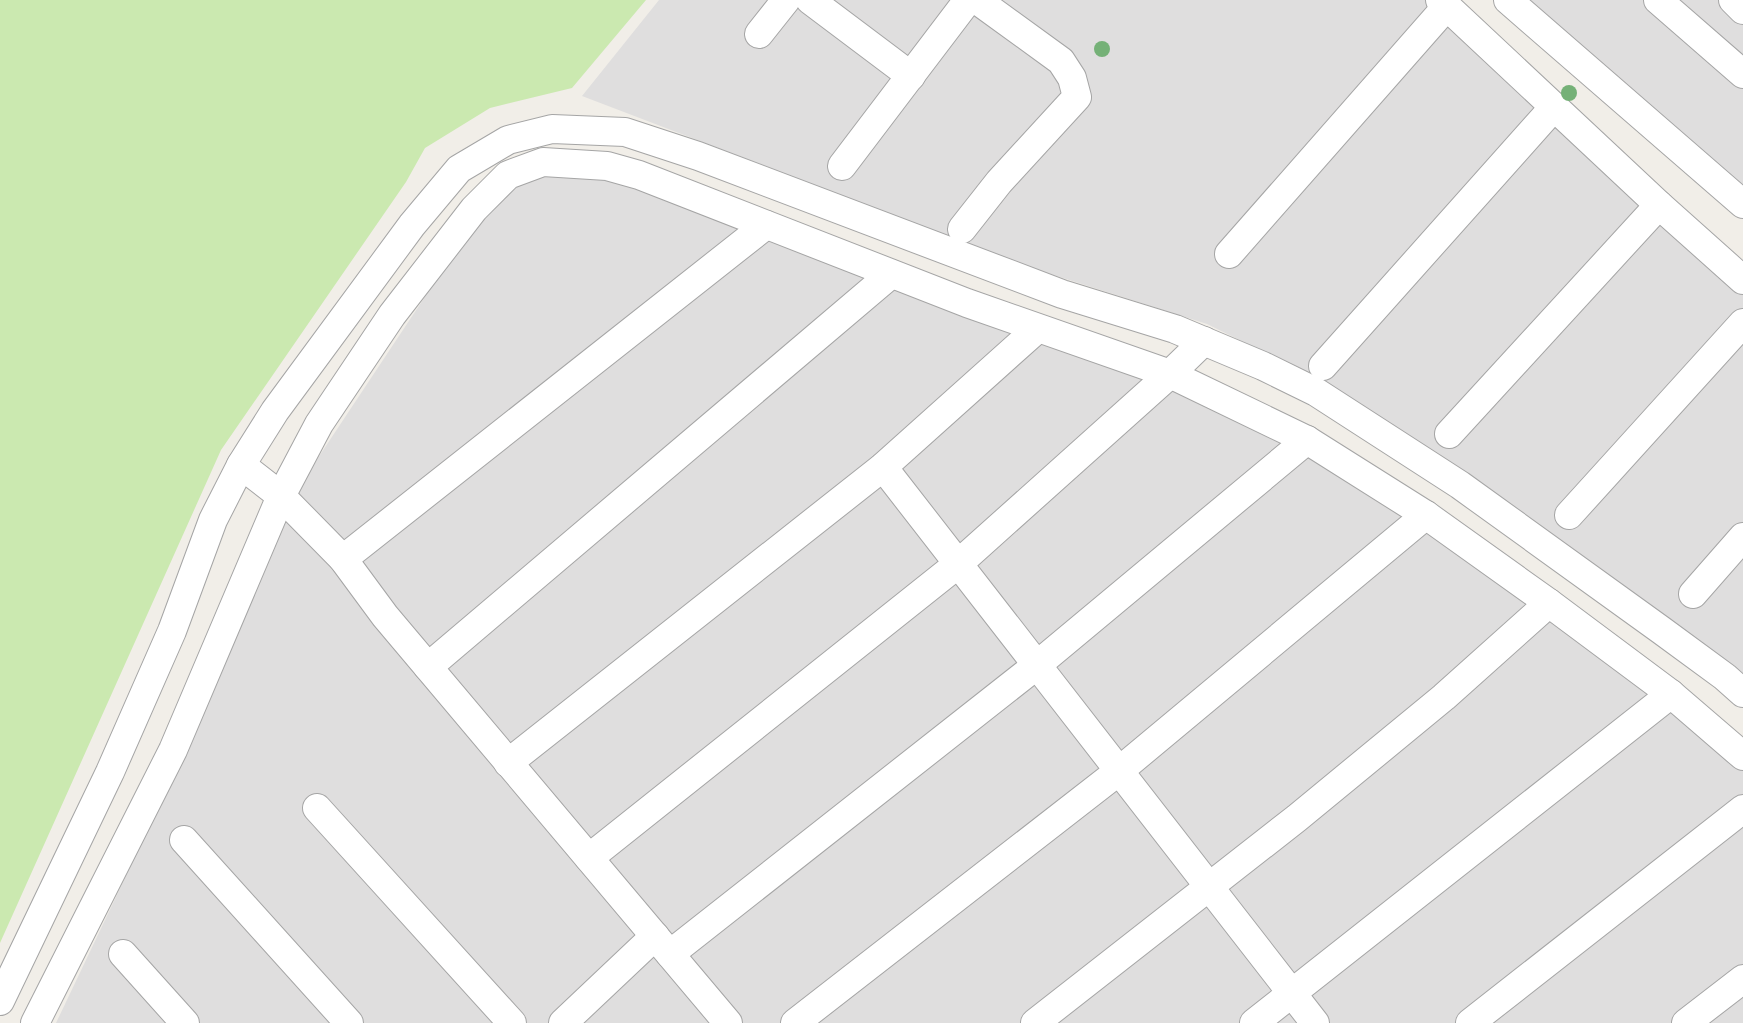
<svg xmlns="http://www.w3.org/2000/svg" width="1743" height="1023" font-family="Mulish,sans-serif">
<rect width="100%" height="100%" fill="#f1eee8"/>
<!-- residential -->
<g fill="#dfdede">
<path d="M659,0H1427L1743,284V675L1471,475L1323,381L1207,324L1038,270L582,96Z"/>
<path d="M1522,0H1743V193Z"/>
<path d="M540,173L599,176L642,188L1150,381L1288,443L1410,516L1743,764V1023H56L184,754L296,491L474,223L510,185Z"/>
</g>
<!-- grass -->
<path fill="#cbe9b0" d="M0,0H646L572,88L490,108L425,148L406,182L221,450L0,943Z"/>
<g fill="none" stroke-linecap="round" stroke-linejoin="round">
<!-- minor casing -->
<g stroke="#a5a5a5" stroke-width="30">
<g id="minor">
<path d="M810,0L911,76"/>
<path d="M1440,0L1659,205L1743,280"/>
<path d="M1508,0L1743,204"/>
<path d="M1658,0L1743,74"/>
<path d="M1733,0L1743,10"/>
<path d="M759,34L786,0"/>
<path d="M842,166L968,0"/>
<path d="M962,229L999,182L1077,97L1072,78L1061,61L977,0"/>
<path d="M1229,254L1447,6"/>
<path d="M1323,366L1554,107"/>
<path d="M1449,434L1659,205"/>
<path d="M241,465L281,496L343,559L385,616L728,1023"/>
<path d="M883,467L1315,1023"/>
<path d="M1569,515L1743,323"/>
<path d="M343,559L766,225"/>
<path d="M1693,594L1743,537"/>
<path d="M428,667L891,274"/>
<path d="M508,763L883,467L1037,329"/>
<path d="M317,808L512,1023"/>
<path d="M184,840L349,1023"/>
<path d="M589,858L958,564L1170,374L1204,341"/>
<path d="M123,954L185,1023"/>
<path d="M670,954L1037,665L1307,440"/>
<path d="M0,1001L110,772L172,631L213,520L241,465L275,411L412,225L459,169L508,140L552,129L625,132L698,156L1062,294L1175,329L1263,366L1316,392L1460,485L1661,630L1725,677L1743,693"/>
<path d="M35,1023L173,750L281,496L319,424L392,315L474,209L508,175L543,162L607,166L639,175L967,303L1170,374L1307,440L1426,515L1549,603L1671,694L1743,756"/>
<path d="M563,1023L655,936"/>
<path d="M795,1023L1119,771L1426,515"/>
<path d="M1035,1023L1297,818L1444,697L1549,603"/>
<path d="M1254,1023L1671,694"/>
<path d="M1470,1023L1743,809"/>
<path d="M1686,1023L1743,979"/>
</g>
</g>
<!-- minor -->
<use href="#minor" stroke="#fff" stroke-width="28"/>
</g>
<!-- trees -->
<g fill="#75b177">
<circle cx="1102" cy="49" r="8"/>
<circle cx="1569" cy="93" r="8"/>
</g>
</svg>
